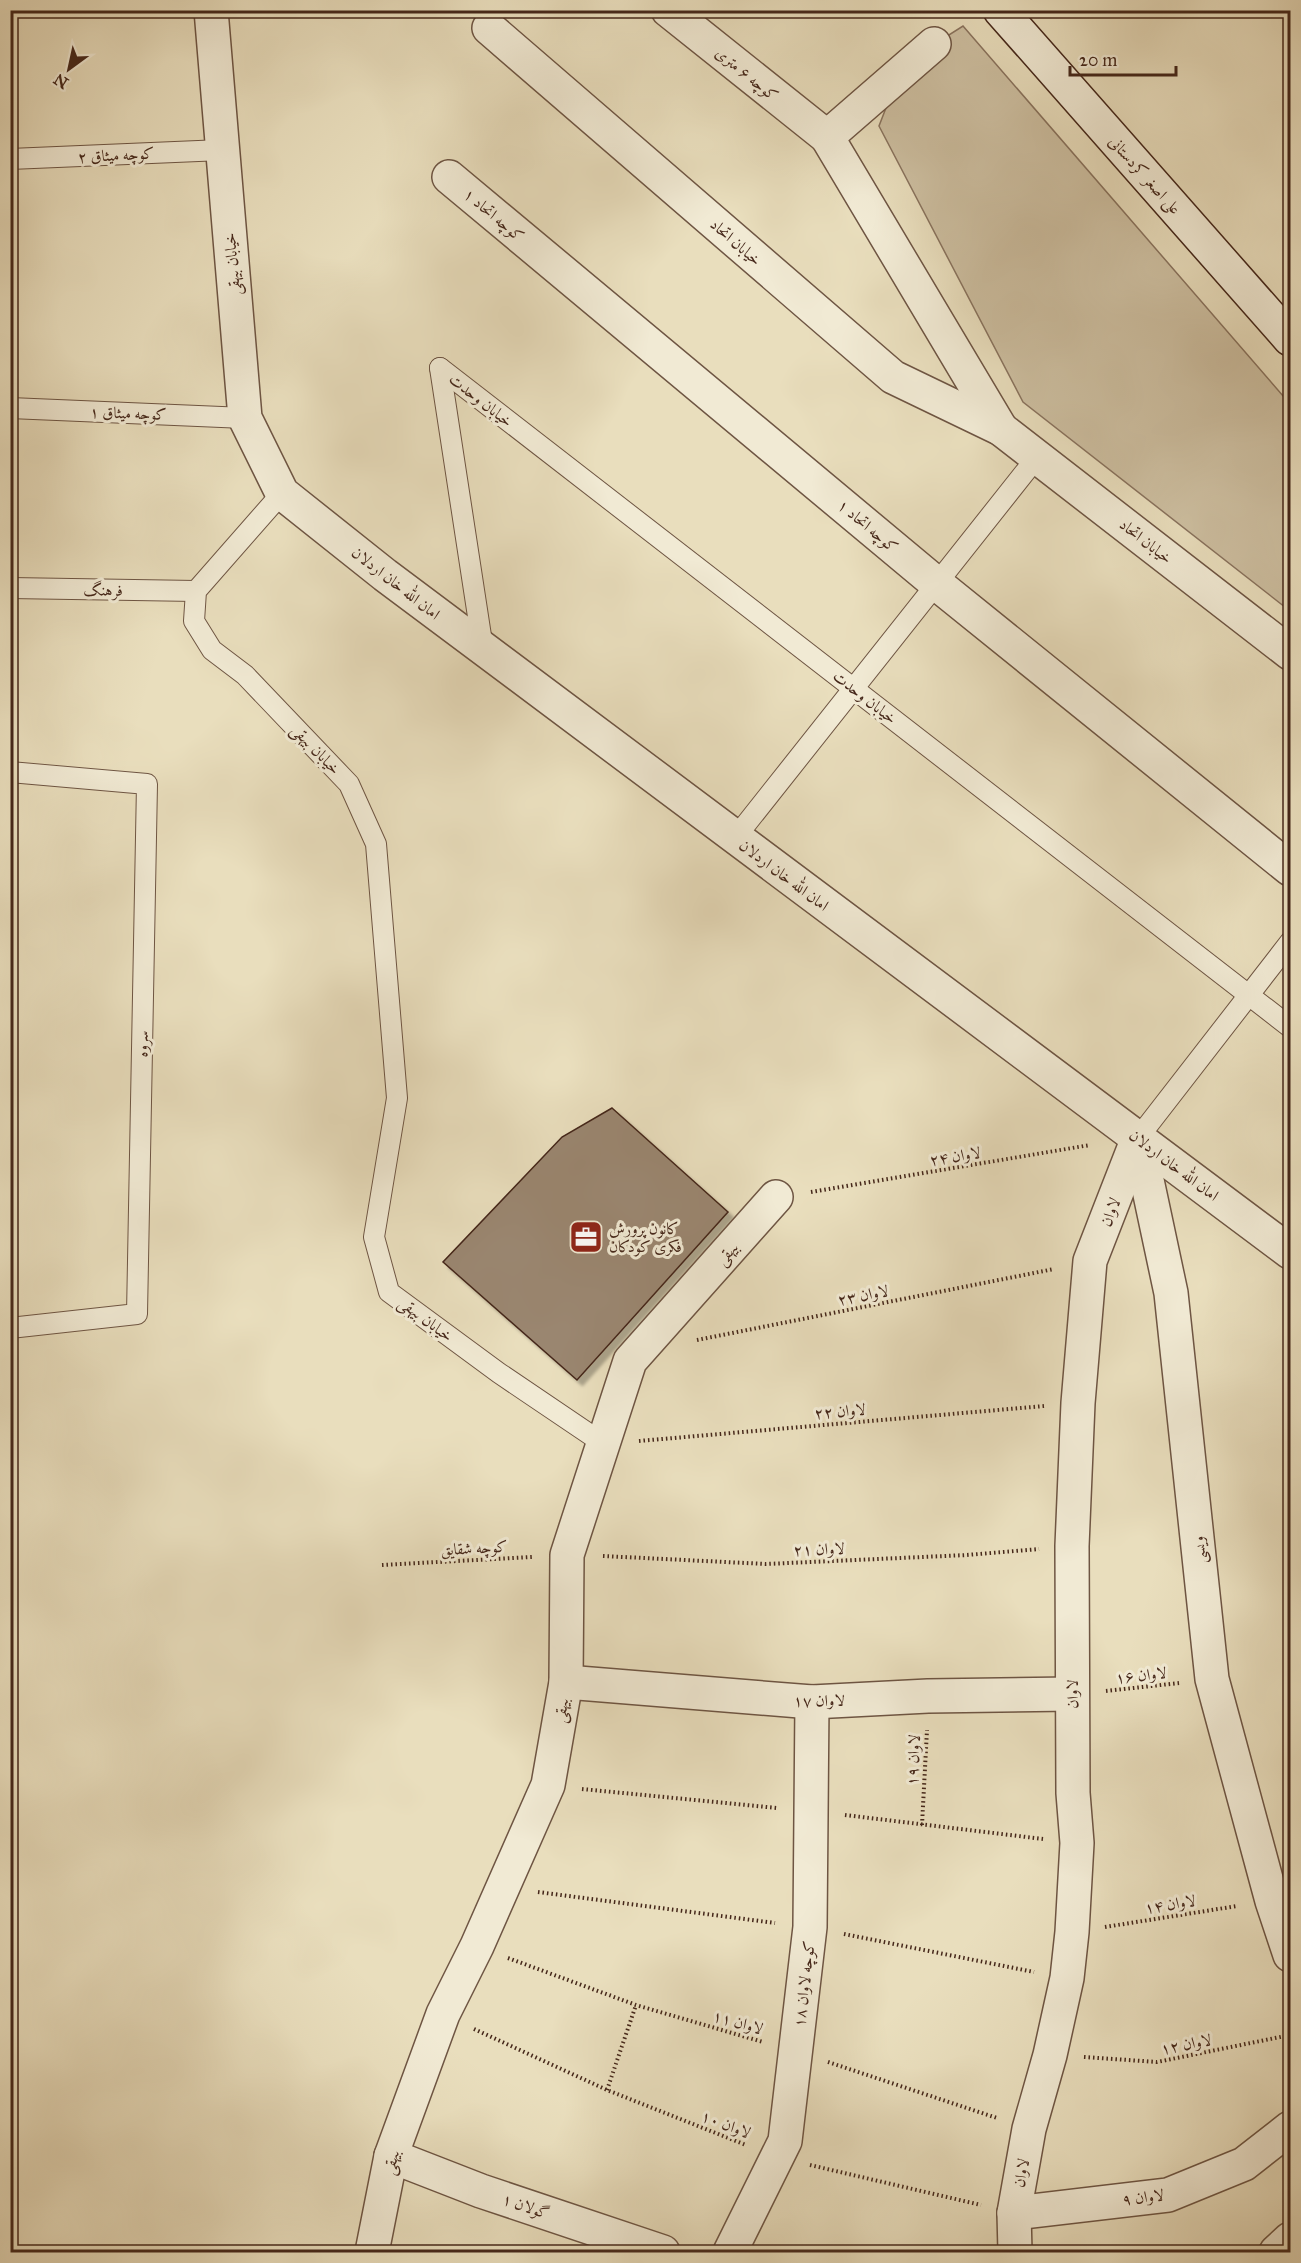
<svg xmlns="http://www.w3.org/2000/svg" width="1301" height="2263" font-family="'IM FELL Great Primer',Amiri,serif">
<defs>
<filter id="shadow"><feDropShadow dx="5.5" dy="5.5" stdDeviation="1.5" flood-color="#0004"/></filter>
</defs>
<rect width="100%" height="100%" fill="#e9debd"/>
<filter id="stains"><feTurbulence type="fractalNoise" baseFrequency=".00333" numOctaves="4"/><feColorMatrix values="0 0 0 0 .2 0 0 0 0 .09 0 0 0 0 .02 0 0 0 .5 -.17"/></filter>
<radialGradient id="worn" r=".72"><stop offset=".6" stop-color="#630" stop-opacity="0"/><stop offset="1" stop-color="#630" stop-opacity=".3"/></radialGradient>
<!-- green -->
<path fill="#cdbfa1" stroke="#89735e" stroke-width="1.5" d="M963,26L1290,404V611L1023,402L879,126L903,64Z"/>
<!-- building -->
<path fill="#9a866f" stroke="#45271a" stroke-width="1.5" filter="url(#shadow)" d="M612,1108L728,1212L577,1380L443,1262L562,1137Z"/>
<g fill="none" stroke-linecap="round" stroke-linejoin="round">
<!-- lane casing -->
<g stroke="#6e5543" stroke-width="22">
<g id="lane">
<path d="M10,159L222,150"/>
<path d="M440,368L1290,1027"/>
<path d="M440,368L483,649"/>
<path d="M10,408L245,418"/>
<path d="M282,493L196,591L194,621L212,650L245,675L349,784L376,844L397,1098L374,1237L389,1292L499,1373L604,1444"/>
<path d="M10,588L196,591"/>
<path d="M10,772L147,784L137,1314L10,1328"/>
<path d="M735,838L1037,457"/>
<path d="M1138,1138L1290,942"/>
</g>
</g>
<!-- street casing -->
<g stroke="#6e5543" stroke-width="36">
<g id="street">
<path d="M211,10L245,418L282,493L385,575L1290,1252"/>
<path d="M668,10L827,137"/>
<path d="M489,28L893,377L1001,429L1290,653"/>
<path d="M934,44L827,137L1001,429"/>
<path d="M449,177L937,584L1290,869"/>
<path d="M1138,1138L1171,1293L1212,1679L1272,1901L1290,1955"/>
<path d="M566,1682L812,1702L928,1696L1072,1694"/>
<path d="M391,2156L481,2191L663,2252"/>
<path d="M1014,2213L1168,2195L1244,2164L1290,2128"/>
<path d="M372,2252L391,2156L443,2014L477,1946L548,1785L566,1682L567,1555L630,1361L776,1197"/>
<path d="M730,2252L785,2141L810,1927L812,1702"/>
<path d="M1015,2252L1014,2213L1029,2129L1050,2055L1067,1978L1072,1932L1077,1843L1073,1793L1072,1546L1078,1403L1090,1261L1138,1138"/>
<path d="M1276,2252L1290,2239"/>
</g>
</g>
<!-- secondary casing -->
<g stroke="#45271a" stroke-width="36">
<path id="secondary" d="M1000,10L1290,339"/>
</g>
<!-- path -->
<g stroke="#45271a" stroke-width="4" stroke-dasharray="1.5 3" stroke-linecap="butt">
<path d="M811,1192L1090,1145"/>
<path d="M697,1340L1054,1269"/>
<path d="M639,1441L1044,1406"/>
<path d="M603,1556L766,1564L967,1555L1039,1549"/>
<path d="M382,1565L532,1557"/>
<path d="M1106,1691L1179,1683"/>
<path d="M582,1789L777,1808"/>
<path d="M845,1815L1043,1839"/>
<path d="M922,1825L927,1730"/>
<path d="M538,1892L775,1923"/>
<path d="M1105,1927L1237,1906"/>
<path d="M844,1934L1034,1972"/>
<path d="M508,1958L636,2005L763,2042"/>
<path d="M474,2029L607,2090L746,2145"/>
<path d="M1084,2057L1157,2062L1290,2035"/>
<path d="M828,2062L997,2118"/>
<path d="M607,2090L636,2005"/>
<path d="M810,2165L981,2205"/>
</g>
<!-- lane -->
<use href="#lane" stroke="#f1ead4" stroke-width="20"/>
<!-- street -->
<use href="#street" stroke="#f1ead4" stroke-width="33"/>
<!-- secondary -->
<use href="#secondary" stroke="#f1ead4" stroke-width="33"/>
</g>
<!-- icons -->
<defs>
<g id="office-square" transform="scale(1.725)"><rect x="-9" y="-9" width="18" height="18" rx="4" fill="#8f2418" stroke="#f1ead4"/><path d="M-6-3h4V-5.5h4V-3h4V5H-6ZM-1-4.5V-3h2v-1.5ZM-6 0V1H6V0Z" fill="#fff"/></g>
</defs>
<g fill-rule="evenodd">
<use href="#office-square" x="586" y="1237"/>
</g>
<g text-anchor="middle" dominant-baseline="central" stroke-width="6" stroke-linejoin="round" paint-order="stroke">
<!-- street labels -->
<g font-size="16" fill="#45271a" stroke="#f1ead4">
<text transform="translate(747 74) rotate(39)">کوچه ۶ متری</text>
<text transform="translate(116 155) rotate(-3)">کوچه میثاق ۲</text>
<text transform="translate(1145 175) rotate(48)">علی اصغر کردستانی</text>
<text transform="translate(494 215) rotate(40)">کوچه اتحاد ۱</text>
<text transform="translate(736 242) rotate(41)">خیابان اتحاد</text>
<text transform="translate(232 264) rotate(-95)">خیابان بیهقی</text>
<text transform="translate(481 400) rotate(38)">خیابان وحدت</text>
<text transform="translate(128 413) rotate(2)">کوچه میثاق ۱</text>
<text transform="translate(868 526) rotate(40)">کوچه اتحاد ۱</text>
<text transform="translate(1146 541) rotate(38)">خیابان اتحاد</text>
<text transform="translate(396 583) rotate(38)">امان الله خان اردلان</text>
<text transform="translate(103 590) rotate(1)">فرهنگ</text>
<text transform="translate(865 697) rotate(38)">خیابان وحدت</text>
<text transform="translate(316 749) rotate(46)">خیابان بیهقی</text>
<text transform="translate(784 875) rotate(37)">امان الله خان اردلان</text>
<text transform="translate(142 1044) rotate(-89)">سروه</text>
<text transform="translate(955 1156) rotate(-9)">لاوان ۲۴</text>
<text transform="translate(1174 1165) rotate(37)">امان الله خان اردلان</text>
<text transform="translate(1110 1212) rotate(-69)">لاوان</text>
<text transform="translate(727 1253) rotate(-49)">بیهقی</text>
<text transform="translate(863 1295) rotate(-11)">لاوان ۲۳</text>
<text transform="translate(426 1319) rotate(37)">خیابان بیهقی</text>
<text transform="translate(840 1411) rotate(-5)">لاوان ۲۲</text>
<text transform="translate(474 1548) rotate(-3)">کوچه شقایق</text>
<text transform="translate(819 1549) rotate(-2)">لاوان ۲۱</text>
<text transform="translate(1199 1550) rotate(-96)">ویسی</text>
<text transform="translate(1141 1675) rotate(-6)">لاوان ۱۶</text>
<text transform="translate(1072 1694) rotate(-90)">لاوان</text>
<text x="819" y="1700">لاوان ۱۷</text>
<text transform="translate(561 1710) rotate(-81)">بیهقی</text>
<text transform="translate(913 1760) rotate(-87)">لاوان ۱۹</text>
<text transform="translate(1170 1904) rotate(-9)">لاوان ۱۴</text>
<text transform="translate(804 1984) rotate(-83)">کوچه لاوان ۱۸</text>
<text transform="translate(738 2022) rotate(16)">لاوان ۱۱</text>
<text transform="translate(1186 2044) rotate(-11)">لاوان ۱۲</text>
<text transform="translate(726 2124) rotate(21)">لاوان ۱۰</text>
<text transform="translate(391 2162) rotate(-76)">بیهقی</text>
<text transform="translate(1021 2173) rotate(-80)">لاوان</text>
<text transform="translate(1143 2197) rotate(-7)">لاوان ۹</text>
<text transform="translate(526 2206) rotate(19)">گولان ۱</text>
</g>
<!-- poi labels -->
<g font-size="16" fill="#45271a" stroke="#f1ead4" text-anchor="start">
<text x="609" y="1228">کانون پرورش<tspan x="609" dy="18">فکری کودکان</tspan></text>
</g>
</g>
<!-- margin -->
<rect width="1301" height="2263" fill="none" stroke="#e9debd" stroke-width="36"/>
<rect x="12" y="12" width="1277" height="2239" fill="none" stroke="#45271a" stroke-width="3"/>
<rect x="18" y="18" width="1265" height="2227" fill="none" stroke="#45271a" stroke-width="1.5"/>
<!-- north arrow -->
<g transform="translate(69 69) rotate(213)" stroke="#f1ead4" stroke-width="4.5" paint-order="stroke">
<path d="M0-4.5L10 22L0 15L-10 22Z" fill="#45271a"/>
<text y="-9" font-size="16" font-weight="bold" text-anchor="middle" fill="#45271a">N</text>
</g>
<!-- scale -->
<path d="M1070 66v9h106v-9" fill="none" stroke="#45271a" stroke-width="3"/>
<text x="1079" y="66" font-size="18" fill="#45271a" stroke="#f1ead4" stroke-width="4.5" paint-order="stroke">20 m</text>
<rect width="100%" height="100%" filter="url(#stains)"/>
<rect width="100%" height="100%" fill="url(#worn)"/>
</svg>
